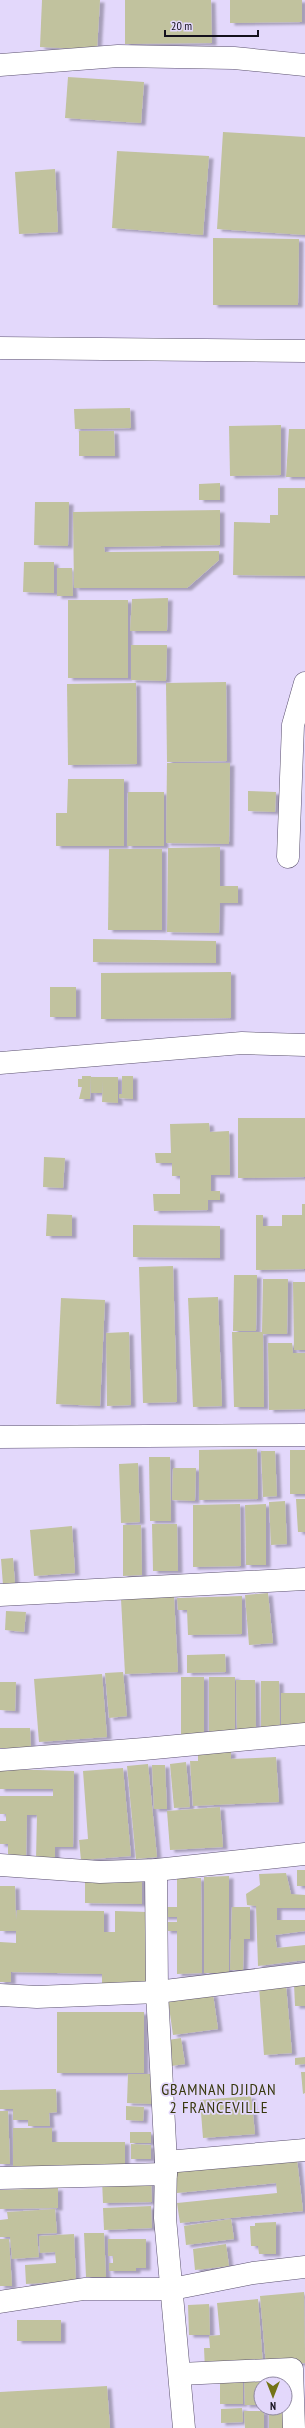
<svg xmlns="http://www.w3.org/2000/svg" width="305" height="2428" font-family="'PT Sans Narrow',sans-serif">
<defs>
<filter id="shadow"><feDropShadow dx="4.5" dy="2.5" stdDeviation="1" flood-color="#0004"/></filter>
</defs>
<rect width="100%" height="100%" fill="#e3d8fb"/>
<!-- building -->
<g fill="#c1c29e" filter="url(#shadow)">
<path d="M42,0H100L97,50L40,47Z"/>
<path d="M125,0H211L212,43L125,44Z"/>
<path d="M230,0H302V22L230,23Z"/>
<path d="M68,77L144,82L141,123L65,118Z"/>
<path d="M223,132L305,137V235L217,229Z"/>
<path d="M117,151L209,156L203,235L112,228Z"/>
<path d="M55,169L58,232L19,234L15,172Z"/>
<path d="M213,238L299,239L298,305H213Z"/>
<path d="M130,408L131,428L75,429L74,409Z"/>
<path d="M281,425V475L230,476L229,426Z"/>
<path d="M289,429H305V477H286Z"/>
<path d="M79,431H114L115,456H79Z"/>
<path d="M220,483V500H199V484Z"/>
<path d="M278,488H305V576L233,575L234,522L270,523V515H278Z"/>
<path d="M35,502H69L68,546L34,545Z"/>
<path d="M220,510V545L104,547L105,552L219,551V560L187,588H74L73,512Z"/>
<path d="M24,562H54V593L23,592Z"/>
<path d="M57,568H72L73,596H57Z"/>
<path d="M168,598L167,631H130L132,599Z"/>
<rect x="68" y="600" width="60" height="78"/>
<path d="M131,645H167L166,681L131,680Z"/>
<path d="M226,682L227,761L167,762L166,683Z"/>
<path d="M136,683L137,764L68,765L67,684Z"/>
<path d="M167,763H230L229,844L166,843Z"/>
<path d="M68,779H124V846H56V813H67Z"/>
<path d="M248,791L276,792L275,812L248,811Z"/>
<path d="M128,792H164V846H127Z"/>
<path d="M220,847V886H238V903H220L219,933L167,932L168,848Z"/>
<path d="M109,849H162V930H108Z"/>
<path d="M93,939L216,941V963L93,962Z"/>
<path d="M231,972V1018L101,1019V973Z"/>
<rect x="50" y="987" width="26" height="30"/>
<path d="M82,1076H91L90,1099H79L82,1087H78V1079H82Z"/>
<path d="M122,1076H133V1099L119,1098V1094H122Z"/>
<path d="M91,1077H118V1103L102,1102L103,1080L102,1093H91Z"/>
<path d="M238,1118H305V1177L238,1178Z"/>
<path d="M209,1123L210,1132L229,1131L230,1175H211V1191H220V1200H208V1210L154,1211L153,1194H180V1176H172V1163H156L155,1153H171L170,1124Z"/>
<path d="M44,1157L65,1158L63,1188L43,1187Z"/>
<path d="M302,1204H305V1269L256,1270V1215H263V1226H282V1215H302Z"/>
<path d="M47,1214L72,1215V1236H46Z"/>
<path d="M133,1225L220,1226V1258L133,1257Z"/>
<path d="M173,1266L177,1402L143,1403L139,1267Z"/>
<path d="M234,1275H257L256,1331H233Z"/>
<path d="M263,1279H288L287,1334H263L264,1407H234L232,1332H262Z"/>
<path d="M293,1282H305V1350H294Z"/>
<path d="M218,1297L222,1406L193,1407L188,1298Z"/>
<path d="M61,1298L105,1300L100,1406L56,1404Z"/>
<path d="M129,1332L131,1405L107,1406L106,1333Z"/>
<path d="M268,1343H292L293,1353H305V1409L269,1410Z"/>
<path d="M257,1449L258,1499L199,1500V1450Z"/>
<rect x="290" y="1450" width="15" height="44"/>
<path d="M261,1451H275L277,1496L263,1497Z"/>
<path d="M149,1457H170L171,1521H150Z"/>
<path d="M138,1463L140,1522L121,1523L119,1464Z"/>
<path d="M173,1468H196L195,1501L172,1500Z"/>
<path d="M296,1499H305V1532H298Z"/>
<path d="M285,1501L287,1544L271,1545L269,1502Z"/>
<path d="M240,1504L241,1566L193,1567V1505Z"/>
<path d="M266,1504V1565H246L245,1505Z"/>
<path d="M152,1524H177L178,1571H153Z"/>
<path d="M123,1525H141L142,1575L123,1576Z"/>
<path d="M72,1526L75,1573L34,1576L30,1530Z"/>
<path d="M13,1558L15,1584L3,1585L1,1559Z"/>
<path d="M268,1593L273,1643L249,1645L245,1595Z"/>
<path d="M174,1596L178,1672L125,1674L121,1599Z"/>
<path d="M242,1596V1634L188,1635L187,1610H178L177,1598Z"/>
<path d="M6,1611L26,1612L24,1632L5,1630Z"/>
<path d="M225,1654L226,1672L187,1673V1655Z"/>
<path d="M123,1672L127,1716L109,1718L105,1673Z"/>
<path d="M102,1674L107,1737L39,1742L34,1679Z"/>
<rect x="181" y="1677" width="23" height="58"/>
<rect x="209" y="1677" width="26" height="59"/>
<path d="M236,1680H255L256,1730H237Z"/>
<path d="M261,1681H279L280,1729H261Z"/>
<path d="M0,1682H16L15,1711L0,1710Z"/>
<rect x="281" y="1693" width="24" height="35"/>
<path d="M0,1728H30L31,1748H0Z"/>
<path d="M231,1751V1759L276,1757L279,1802L193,1806L190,1761H198V1753Z"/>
<path d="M186,1762L190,1807L174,1808L170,1764Z"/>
<path d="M148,1764L157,1857L136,1859L127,1766Z"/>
<path d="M152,1765H165L167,1809H154Z"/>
<path d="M123,1768L131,1856L81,1860L79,1840L88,1839L83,1771Z"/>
<path d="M0,1769L74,1771L73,1847H55V1860L36,1859L37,1815H27L26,1859H8V1844H0V1821H6V1814H0V1796H53V1789H0Z"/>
<path d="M220,1807L223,1847L170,1850L167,1811Z"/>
<rect x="297" y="1870" width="8" height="16"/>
<path d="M286,1873L291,1894L305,1895V1908H277V1920H305V1931L275,1935L277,1948L305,1945V1960L258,1966L256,1906L247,1905L246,1894L260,1885L259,1874Z"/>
<path d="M229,1876V1973H204V1877Z"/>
<path d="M85,1877L142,1878V1904L85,1903Z"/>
<path d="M177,1878H201L202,1973L177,1974V1931H166V1922H177V1917H163V1907H177Z"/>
<path d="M0,1886H15L16,1920L17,1910L104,1911V1932H115V1911L147,1912L153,1984L102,1983V1974L11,1972V1982H0V1942L16,1943V1931H0Z"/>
<path d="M232,1907H250V1939H244L243,1970H230Z"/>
<path d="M294,1984H305V2006H295Z"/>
<path d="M286,1985L292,2053L264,2055L259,1987Z"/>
<path d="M213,1994L218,2029L173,2035L168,2000Z"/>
<rect x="57" y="2012" width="87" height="61"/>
<path d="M181,2038L185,2064L171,2066L168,2040Z"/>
<path d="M305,2057V2064L295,2065V2058Z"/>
<path d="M301,2072H305V2093L303,2094Z"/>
<path d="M128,2074H152V2104L127,2103Z"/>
<path d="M56,2089L57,2112L49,2113L50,2126H28V2120H13V2109H0V2090Z"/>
<path d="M251,2096L255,2134L203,2138L200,2100Z"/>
<path d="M126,2106L144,2107L143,2121L126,2120Z"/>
<path d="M0,2111H8L10,2164H0Z"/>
<path d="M13,2128H52V2142H125V2168L13,2167Z"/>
<rect x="130" y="2132" width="21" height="11"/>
<path d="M131,2144L151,2145V2159H131Z"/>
<path d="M297,2159L303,2211L180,2223L177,2203L277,2193L276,2183L177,2193L174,2172Z"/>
<path d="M151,2179L152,2202L103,2203L102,2180Z"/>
<path d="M58,2188V2208L0,2209V2190Z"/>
<path d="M151,2206L152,2228L104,2230L103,2208Z"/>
<path d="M55,2209L57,2233L37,2234L39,2257L12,2259L10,2237H0V2220L8,2219L7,2212Z"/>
<path d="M231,2219L234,2239L186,2245L184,2226Z"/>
<path d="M276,2222V2254H259L258,2246H251L250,2226H255V2223Z"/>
<path d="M84,2233H104L106,2277H86Z"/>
<path d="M74,2234L76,2281L26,2284L25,2265L56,2263L55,2252L40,2253L39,2236Z"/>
<path d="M0,2239H9L12,2286H0Z"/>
<path d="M108,2239H146V2268H136V2271H109V2263H113V2256H108Z"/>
<path d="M226,2244L229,2266L195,2270L193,2249Z"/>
<path d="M304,2292L305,2363L266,2366L260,2296Z"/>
<path d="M258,2299L263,2365L205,2370L204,2348H210L209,2336L220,2335L217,2303Z"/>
<path d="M209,2304L210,2335H189L188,2305Z"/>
<rect x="17" y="2320" width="44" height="21"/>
<rect x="220" y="2373" width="23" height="31"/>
<path d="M244,2375H264V2384H261V2405H245Z"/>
<path d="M107,2386L110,2428H0V2392Z"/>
<path d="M242,2408L243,2422L221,2423V2409Z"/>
<path d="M269,2408H285L292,2428H269Z"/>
<path d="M244,2411H264V2428H245Z"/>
</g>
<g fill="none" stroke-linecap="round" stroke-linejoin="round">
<!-- minor casing -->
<g stroke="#5c526f" stroke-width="23">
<g id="minor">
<path d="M0,65L118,56L234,58L305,65"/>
<path d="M288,857L293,725L305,683"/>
<path d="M0,1063L242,1043L305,1045"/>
<path d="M0,1437L305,1435"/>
<path d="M0,1595L305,1579"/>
<path d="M0,1760L144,1749L305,1734"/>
<path d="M0,1865L100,1872L156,1870L305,1854"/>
<path d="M156,1870L157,1992L166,2162L165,2218L184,2428"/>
<path d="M0,1995L37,1997L157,1992L305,1974"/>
<path d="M166,2162L305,2150"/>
<path d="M0,2178L166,2174"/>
<path d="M0,2302L84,2289H172L253,2273L305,2267"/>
<path d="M180,2374L292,2369L294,2428"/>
</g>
</g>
<!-- tertiary casing -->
<g stroke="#5c526f" stroke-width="23">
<path id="tertiary" d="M0,348L305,351"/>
</g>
<!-- minor -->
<use href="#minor" stroke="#fff" stroke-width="22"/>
<!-- tertiary -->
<use href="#tertiary" stroke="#fff" stroke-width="22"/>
</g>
<g text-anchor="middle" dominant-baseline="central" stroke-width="3.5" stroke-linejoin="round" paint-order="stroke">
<!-- neighbourhood labels -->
<g font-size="16" letter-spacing="1" fill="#38380e" stroke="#e3d8fb">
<text x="219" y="2089">GBAMNAN DJIDAN<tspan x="219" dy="18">2 FRANCEVILLE</tspan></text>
</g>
</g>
<!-- north arrow -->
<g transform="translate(273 2396) rotate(180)"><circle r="19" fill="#e3d8fb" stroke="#9088a2"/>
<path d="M0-3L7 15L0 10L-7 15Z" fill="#737317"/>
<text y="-6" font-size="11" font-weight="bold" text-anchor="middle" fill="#14101c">N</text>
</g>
<!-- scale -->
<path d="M165 30v6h93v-6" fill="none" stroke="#14101c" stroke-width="2"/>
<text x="171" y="30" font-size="12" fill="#14101c" stroke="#e3d8fb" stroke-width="3" paint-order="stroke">20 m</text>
</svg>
